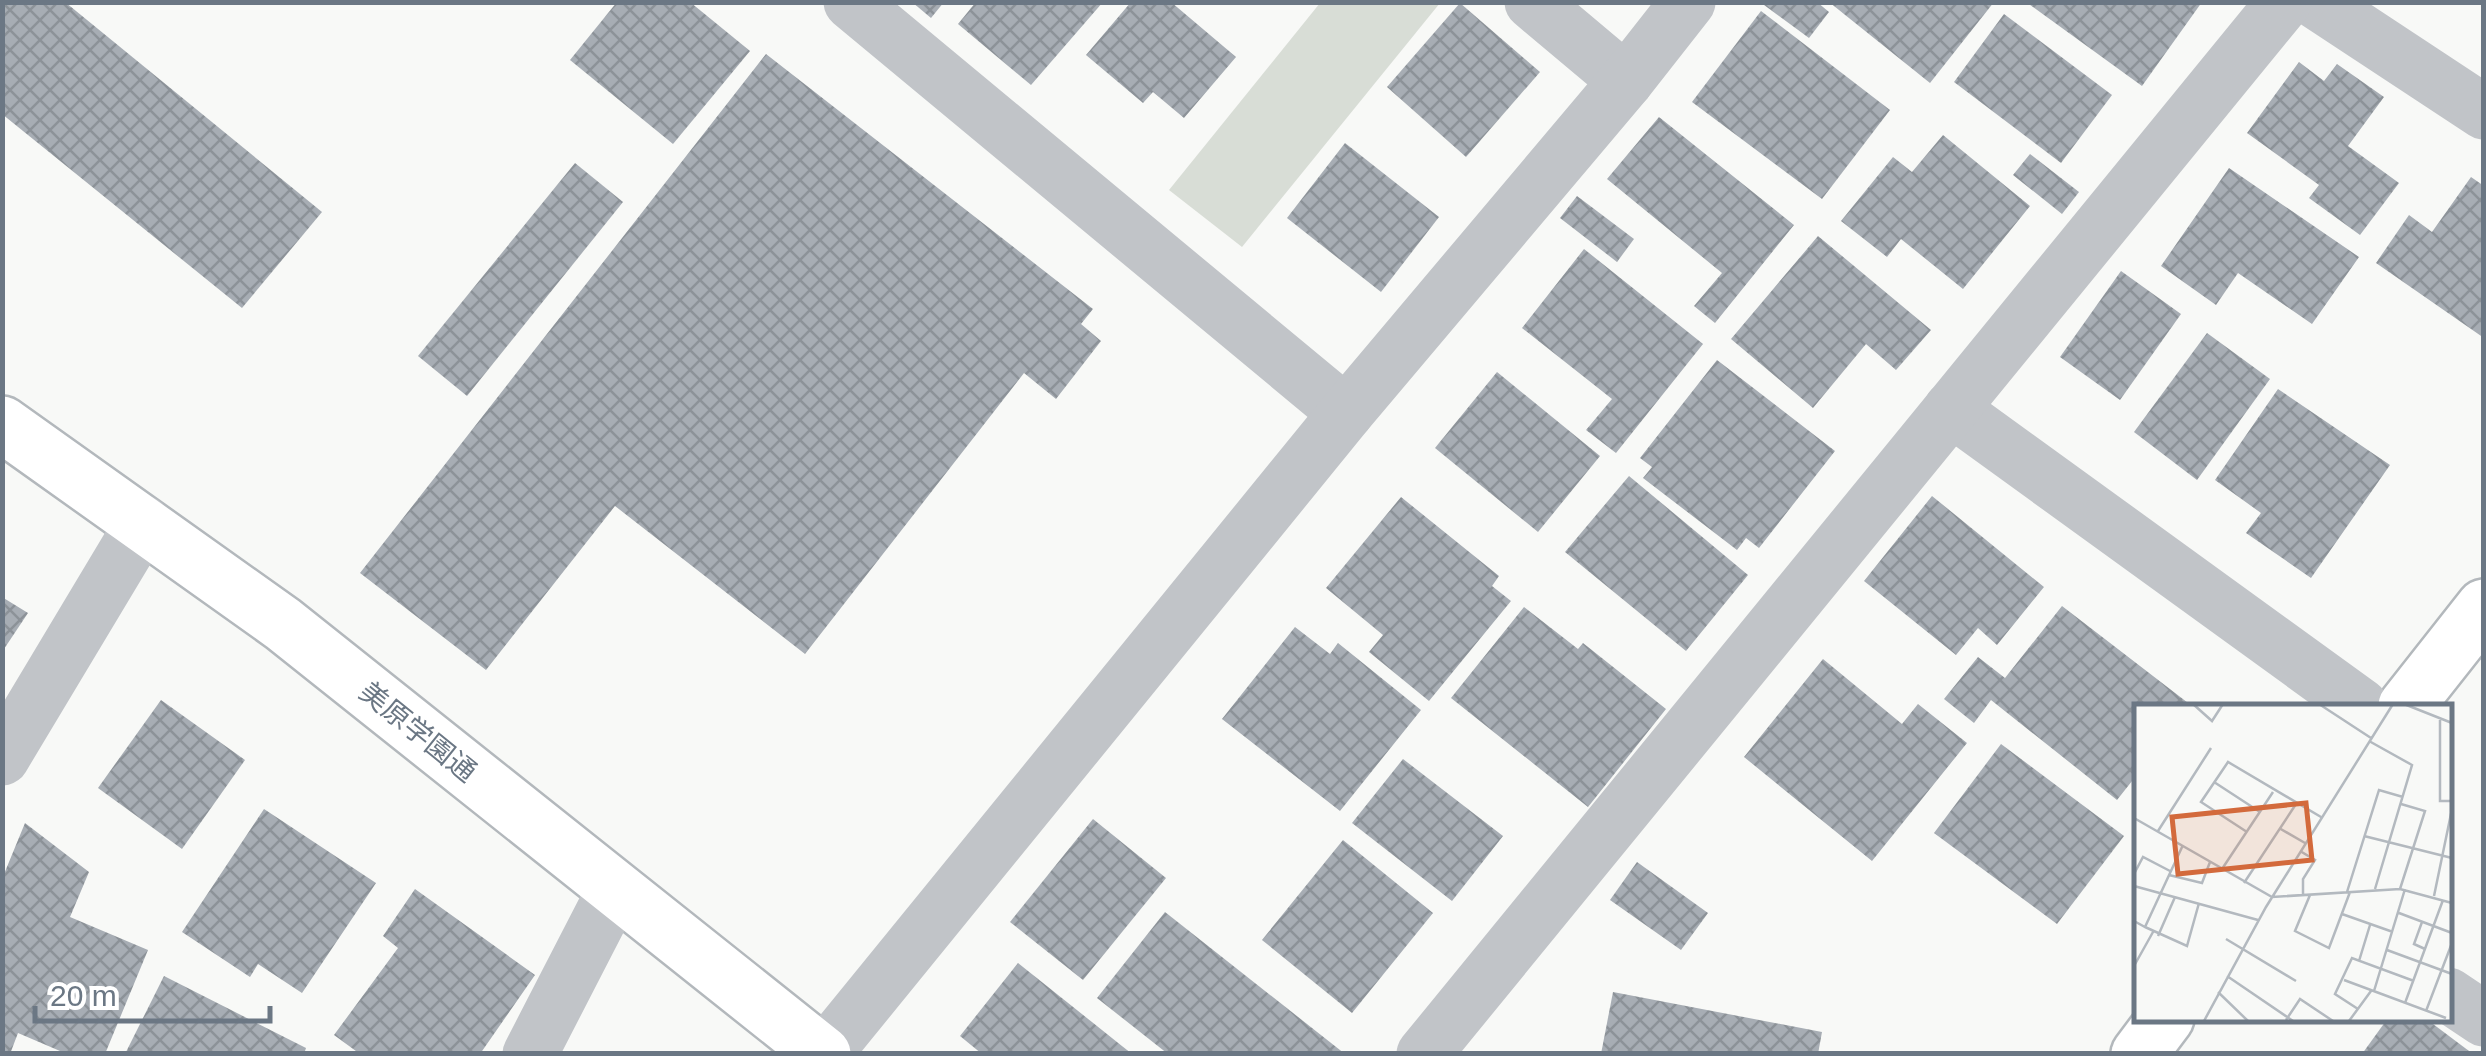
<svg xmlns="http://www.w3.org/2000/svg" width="2486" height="1056" font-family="Helvetica,'Noto Sans JP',sans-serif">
<defs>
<pattern id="building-cross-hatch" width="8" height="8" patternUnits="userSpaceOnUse" patternTransform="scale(2.5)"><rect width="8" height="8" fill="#a7adb4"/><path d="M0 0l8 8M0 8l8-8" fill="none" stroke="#8c9298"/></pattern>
</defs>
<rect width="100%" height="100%" fill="#f8f9f7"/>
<!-- green -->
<path fill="#d8ddd6" d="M1320,3H1440L1242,247L1169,190Z"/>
<!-- building -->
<g fill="url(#building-cross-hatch)">
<path d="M2,2H65L322,212L242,308L2,114Z"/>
<path d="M617,2H690L750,51L673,144L570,60Z"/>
<path d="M912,2H944L931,18Z"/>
<path d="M976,2H1103L1031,85L958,24Z"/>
<path d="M1131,2H1171L1236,57L1184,118L1153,92L1143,103L1086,55Z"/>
<path d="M1760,2H1817L1829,12L1809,38Z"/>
<path d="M1829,2H1994L1930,83Z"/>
<path d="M2026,2H2202L2142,86Z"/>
<path d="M1460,3L1540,72L1466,157L1387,87Z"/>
<path d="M1761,11L1890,110L1822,199L1692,102Z"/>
<path d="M2004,14L2112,95L2061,163L1954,82Z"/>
<path d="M766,54L1093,309L1081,324L1101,341L1056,399L1024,373L805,654L615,506L486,670L360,573Z"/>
<path d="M2299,62L2324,81L2337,64L2384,97L2348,146L2399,183L2360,235L2309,198L2319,185L2247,133Z"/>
<path d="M1659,117L1794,225L1715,323L1694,306L1722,273L1607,179Z"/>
<path d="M1943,135L2030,206L1963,289L1901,239L1887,257L1841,221L1893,157L1912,172Z"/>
<path d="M1345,143L1439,217L1381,292L1287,218Z"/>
<path d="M2030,154L2079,192L2062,214L2013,175Z"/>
<path d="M575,163L623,202L467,396L418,356Z"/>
<path d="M2229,168L2359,257L2312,324L2238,273L2216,305L2161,266Z"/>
<path d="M2471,177L2484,186V338L2376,263L2409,215L2432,232Z"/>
<path d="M1577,196L1634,239L1617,262L1560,218Z"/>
<path d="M1818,236L1931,330L1896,370L1866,344L1813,408L1731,339Z"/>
<path d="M1584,249L1703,344L1616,453L1586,430L1612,399L1522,328Z"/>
<path d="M2121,271L2181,314L2120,400L2060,357Z"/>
<path d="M2207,333L2270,379L2197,480L2134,432Z"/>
<path d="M1717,360L1835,451L1759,548L1746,538L1737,550L1643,478L1652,467L1640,458Z"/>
<path d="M1497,372L1600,456L1538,532L1435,448Z"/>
<path d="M2278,389L2390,465L2311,578L2246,533L2261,513L2215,480Z"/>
<path d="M1629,476L1748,575L1686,651L1565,552Z"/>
<path d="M1932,496L2044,587L1997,645L1978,628L1956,655L1864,581Z"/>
<path d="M1401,497L1499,576L1492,586L1511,601L1429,701L1369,652L1383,635L1326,588Z"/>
<path d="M2,597L28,613L2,652Z"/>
<path d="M2062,606L2192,706H2136V776L2117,800L1991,700L1974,723L1944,699L1978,657L2005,678Z"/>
<path d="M1524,607L1578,649L1583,643L1666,709L1588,807L1451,698Z"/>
<path d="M1295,627L1330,654L1338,643L1421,710L1340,811L1222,719Z"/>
<path d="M1823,659L1902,724L1918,704L1967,743L1872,861L1744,757Z"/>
<path d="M161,700L245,760L182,849L98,788Z"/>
<path d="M2001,744L2124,836L2057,924L1934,833Z"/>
<path d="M1403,759L1503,836L1452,901L1352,823Z"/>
<path d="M264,809L376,883L302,993L258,964L250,977L182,932Z"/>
<path d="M1093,819L1166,878L1083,980L1010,922Z"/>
<path d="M25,823L89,872L70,917L148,950L105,1054H67L18,1033L10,1054H2V879Z"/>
<path d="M1343,840L1433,913L1352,1013L1262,940Z"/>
<path d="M1637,862L1708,913L1681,950L1610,900Z"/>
<path d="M415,889L535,975L480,1054H360L334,1035L398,948L383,936Z"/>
<path d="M1165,912L1345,1054H1168L1097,998Z"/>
<path d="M1018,963L1132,1054H982L960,1036Z"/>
<path d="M164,976L306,1048L304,1054H125Z"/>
<path d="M1613,992L1822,1032L1818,1054H1601Z"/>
<path d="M2388,1018H2425L2473,1054H2362Z"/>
</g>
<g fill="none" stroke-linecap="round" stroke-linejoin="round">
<!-- secondary casing -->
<g stroke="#b3b8bc" stroke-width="60">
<g id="secondary">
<path d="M2,424L283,624L823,1054"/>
<path d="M2406,706L2484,607"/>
<path d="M2139,1054L2166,1018"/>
</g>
</g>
<!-- street -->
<g stroke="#c1c4c8" stroke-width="55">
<path d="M851,2L1346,413"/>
<path d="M1532,2L1626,81"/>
<path d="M2317,2L2484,112"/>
<path d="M1951,409L2361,706"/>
<path d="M2,758L143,523"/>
<path d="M2448,995L2484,1019"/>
<path d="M530,1054L615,889"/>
<path d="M824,1054L1346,413L1626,81L1688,2"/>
<path d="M1424,1054L2284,2"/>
</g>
<!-- secondary -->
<use href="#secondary" stroke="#fff" stroke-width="55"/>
</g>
<g text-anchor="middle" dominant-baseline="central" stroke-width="10" stroke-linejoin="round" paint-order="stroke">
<!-- street labels -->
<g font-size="28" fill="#6b7784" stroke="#fff">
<text transform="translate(418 732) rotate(39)">美原学園通</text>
</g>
</g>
<!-- overview -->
<g transform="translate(2134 704)">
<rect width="318" height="318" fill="#f8f9f7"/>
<path fill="none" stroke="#b3b9bf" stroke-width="2.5" d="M59,0L78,17L89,0M185,0L237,34M270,0L318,19M306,16V97H318M235,37L278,61L241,185M80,78L126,108M0,114L138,193L266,185L318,199M145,124L171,139M24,127L77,44M113,128L67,98L94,58L187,113M230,132L318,154M166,147L181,156L169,175V191M88,165L139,88M0,170L9,153L36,167M35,171L68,179L76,158M110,179L162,100M0,182L124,216M266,185L291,107L267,100M213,188L245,86L269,93M176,191L161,227L195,244L216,188M300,192L318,105M265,209L318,229M208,210L259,228M0,217L11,223L49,141M288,218L280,240L291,245M11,223L53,242L65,199M24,232L41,193M92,235L162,277M253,246L318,270M225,257L236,221M0,262L19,228M93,272L159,317M210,276L312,314M240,287L271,185M84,288L114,317M271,299L309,196M224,305L201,290L218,254L280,277M292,307L318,239M152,316L166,295L199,317M70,317L132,203L259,0M215,317L237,287"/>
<path fill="#d36a3c" fill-opacity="0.15" stroke="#d36a3c" stroke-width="5" d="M172,99L178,156L44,170L38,113Z"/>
<rect width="318" height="318" fill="none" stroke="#6b7784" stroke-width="5"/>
</g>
<!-- border -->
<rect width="2486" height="1056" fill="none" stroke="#6b7784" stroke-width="10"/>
<!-- scale -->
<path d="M35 1006v15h235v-15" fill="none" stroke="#6b7784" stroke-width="5"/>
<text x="50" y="1006" font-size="30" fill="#6b7784" stroke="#ffffff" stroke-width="8" paint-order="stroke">20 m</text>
</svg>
